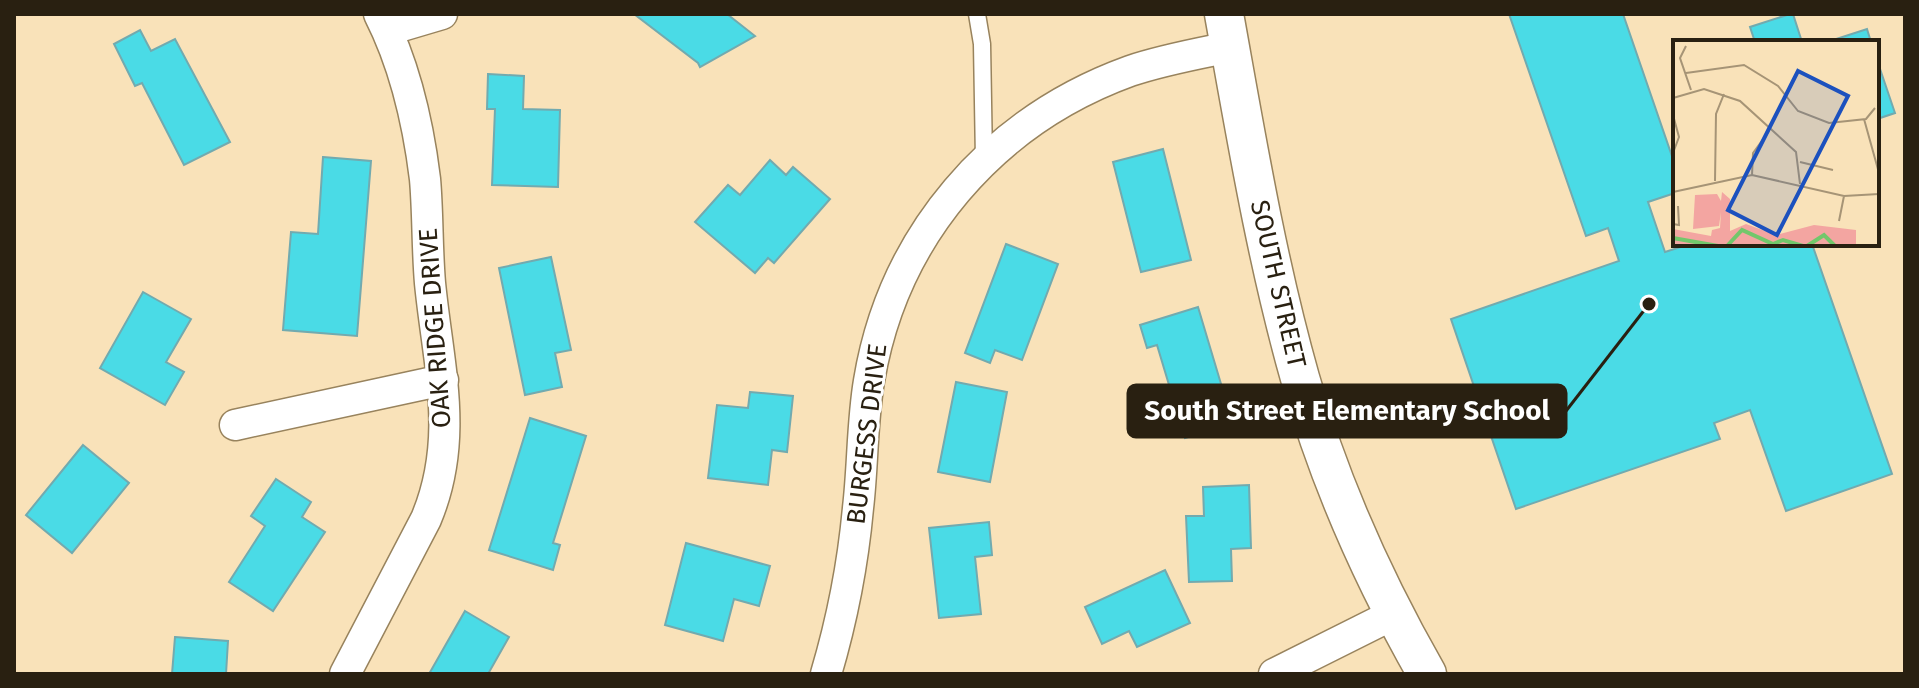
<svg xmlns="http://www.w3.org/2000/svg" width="1919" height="688" font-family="'Fira Sans',sans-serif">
<rect width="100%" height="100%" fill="#f9e2b9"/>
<!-- building -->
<g fill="#4adbe6" stroke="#72aaaf" stroke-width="2">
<path d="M634,14H727L755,36L700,67L698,63Z"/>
<path d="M1509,14H1623L1675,165V193L1648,202L1665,252L1690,244H1812L1892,474L1786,511L1750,410L1714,423L1720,439L1516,509L1451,319L1619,261L1608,228L1586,236Z"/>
<path d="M1790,14H1793L1802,42H1755L1750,27Z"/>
<path d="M1867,29L1871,42H1827Z"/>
<path d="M140,30L151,51L175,39L230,142L184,165L142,83L135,86L114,44Z"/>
<path d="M1877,60L1895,113L1877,119Z"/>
<path d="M488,74L524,76L523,109L560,110L558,187L492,185L495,109H487Z"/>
<path d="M1163,149L1191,260L1141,272L1113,162Z"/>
<path d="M323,157L371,161L357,336L283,330L291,232L318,234Z"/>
<path d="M770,160L786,175L793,167L830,199L774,263L768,258L755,273L695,222L728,185L740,195Z"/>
<path d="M1006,244L1058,264L1022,360L995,350L990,363L965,353Z"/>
<path d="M551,257L571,350L555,353L562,387L525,395L499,268Z"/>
<path d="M143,292L191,319L166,362L184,372L165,405L100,368Z"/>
<path d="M1198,307L1233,424L1185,438L1157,345L1147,348L1140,325Z"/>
<path d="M956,382L1007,392L990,482L938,472Z"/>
<path d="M750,392L793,396L787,452L772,450L768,485L708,478L717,405L748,408Z"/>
<path d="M530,418L586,436L553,543L560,545L553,570L489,550Z"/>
<path d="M83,445L129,483L72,553L26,515Z"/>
<path d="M276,479L311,502L302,517L325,532L273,611L229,582L265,526L251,516Z"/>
<path d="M1249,485L1251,548L1231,549L1232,581L1189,582L1186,516H1204L1203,487Z"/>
<path d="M989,522L992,555L975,557L981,614L939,618L929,528Z"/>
<path d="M686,543L770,566L759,606L734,599L723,641L665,625Z"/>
<path d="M1165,570L1190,623L1137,647L1129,631L1102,644L1085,607Z"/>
<path d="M465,611L509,637L488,674H429Z"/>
<path d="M175,637L228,641L226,674H172Z"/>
</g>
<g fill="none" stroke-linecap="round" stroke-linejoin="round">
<!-- service casing -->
<g stroke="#98835d" stroke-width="19">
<path id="service" d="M977,14L982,44L984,160"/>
</g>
<!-- minor casing -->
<g stroke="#98835d" stroke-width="33">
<g id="minor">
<path d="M388,30L442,14"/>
<path d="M235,425L443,380"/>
<path d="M345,674L426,519C460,438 438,365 430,283C427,248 428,213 425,179C418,122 405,65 379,14"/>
<path d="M826,674C842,620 853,563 858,508C863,466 862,422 869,381C893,236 992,121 1130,71C1162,60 1196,54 1230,47"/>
<path d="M1274,674L1394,614"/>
</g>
</g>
<!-- tertiary casing -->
<g stroke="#98835d" stroke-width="41">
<path id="tertiary" d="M1224,14C1246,136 1266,258 1300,378C1329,481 1374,581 1427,674"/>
</g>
<!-- service -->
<use href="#service" stroke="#fff" stroke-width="16"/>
<!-- minor -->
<use href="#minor" stroke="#fff" stroke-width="30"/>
<!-- tertiary -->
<use href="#tertiary" stroke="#fff" stroke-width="38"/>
</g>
<g text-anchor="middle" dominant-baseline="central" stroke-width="6" stroke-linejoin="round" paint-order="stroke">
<!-- street labels -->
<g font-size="26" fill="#292011" stroke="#fff">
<text transform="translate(1278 284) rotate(77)">SOUTH STREET</text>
<text transform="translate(435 328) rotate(-94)">OAK RIDGE DRIVE</text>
<text transform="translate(867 434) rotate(-83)">BURGESS DRIVE</text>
</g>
</g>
<!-- overview -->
<g transform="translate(1673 40)">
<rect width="206" height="206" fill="#f9e2b9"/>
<path d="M49,152L57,159V191L73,184L103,195L141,185L183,190V206H0V189L38,196L39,190L47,188L48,172L46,186L20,189L22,155L44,154L48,161Z" fill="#f3a5a1"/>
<path fill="none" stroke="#72c76b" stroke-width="4" d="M0,198L45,206M54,206L69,190L100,204L110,200L130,206M134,206L151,195L162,206"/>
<path fill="none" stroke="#a69476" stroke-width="2" d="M13,6L7,18L18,50M13,33L71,25L105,46L125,71L156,83L193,79L202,68M0,58L31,49L67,61L123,112L127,144M0,75L6,97L0,113M191,79L206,133M127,122L160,130M79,135L80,113L96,91M42,141L43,74L51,54M0,152L79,135L171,156L206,154M166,181L171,156M0,184L6,185L5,166"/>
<path fill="#1c51be" fill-opacity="0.15" stroke="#1c51be" stroke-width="4" d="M125,31L175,56L104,195L55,170Z"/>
<rect width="206" height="206" fill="none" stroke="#292011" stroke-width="4"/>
</g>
<!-- callouts -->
<path fill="none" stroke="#292011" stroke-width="3" d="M1649 304L1566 411"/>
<circle fill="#292011" stroke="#fff" stroke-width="3" cx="1649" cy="304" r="8"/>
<rect fill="#292011" stroke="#292011" stroke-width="3" x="1128" y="385" width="438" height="52" rx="8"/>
<g font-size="28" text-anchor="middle" font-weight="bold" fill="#fff">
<text x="1347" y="420">South Street Elementary School</text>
</g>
<!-- border -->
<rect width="1919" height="688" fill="none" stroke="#292011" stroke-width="32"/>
</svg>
